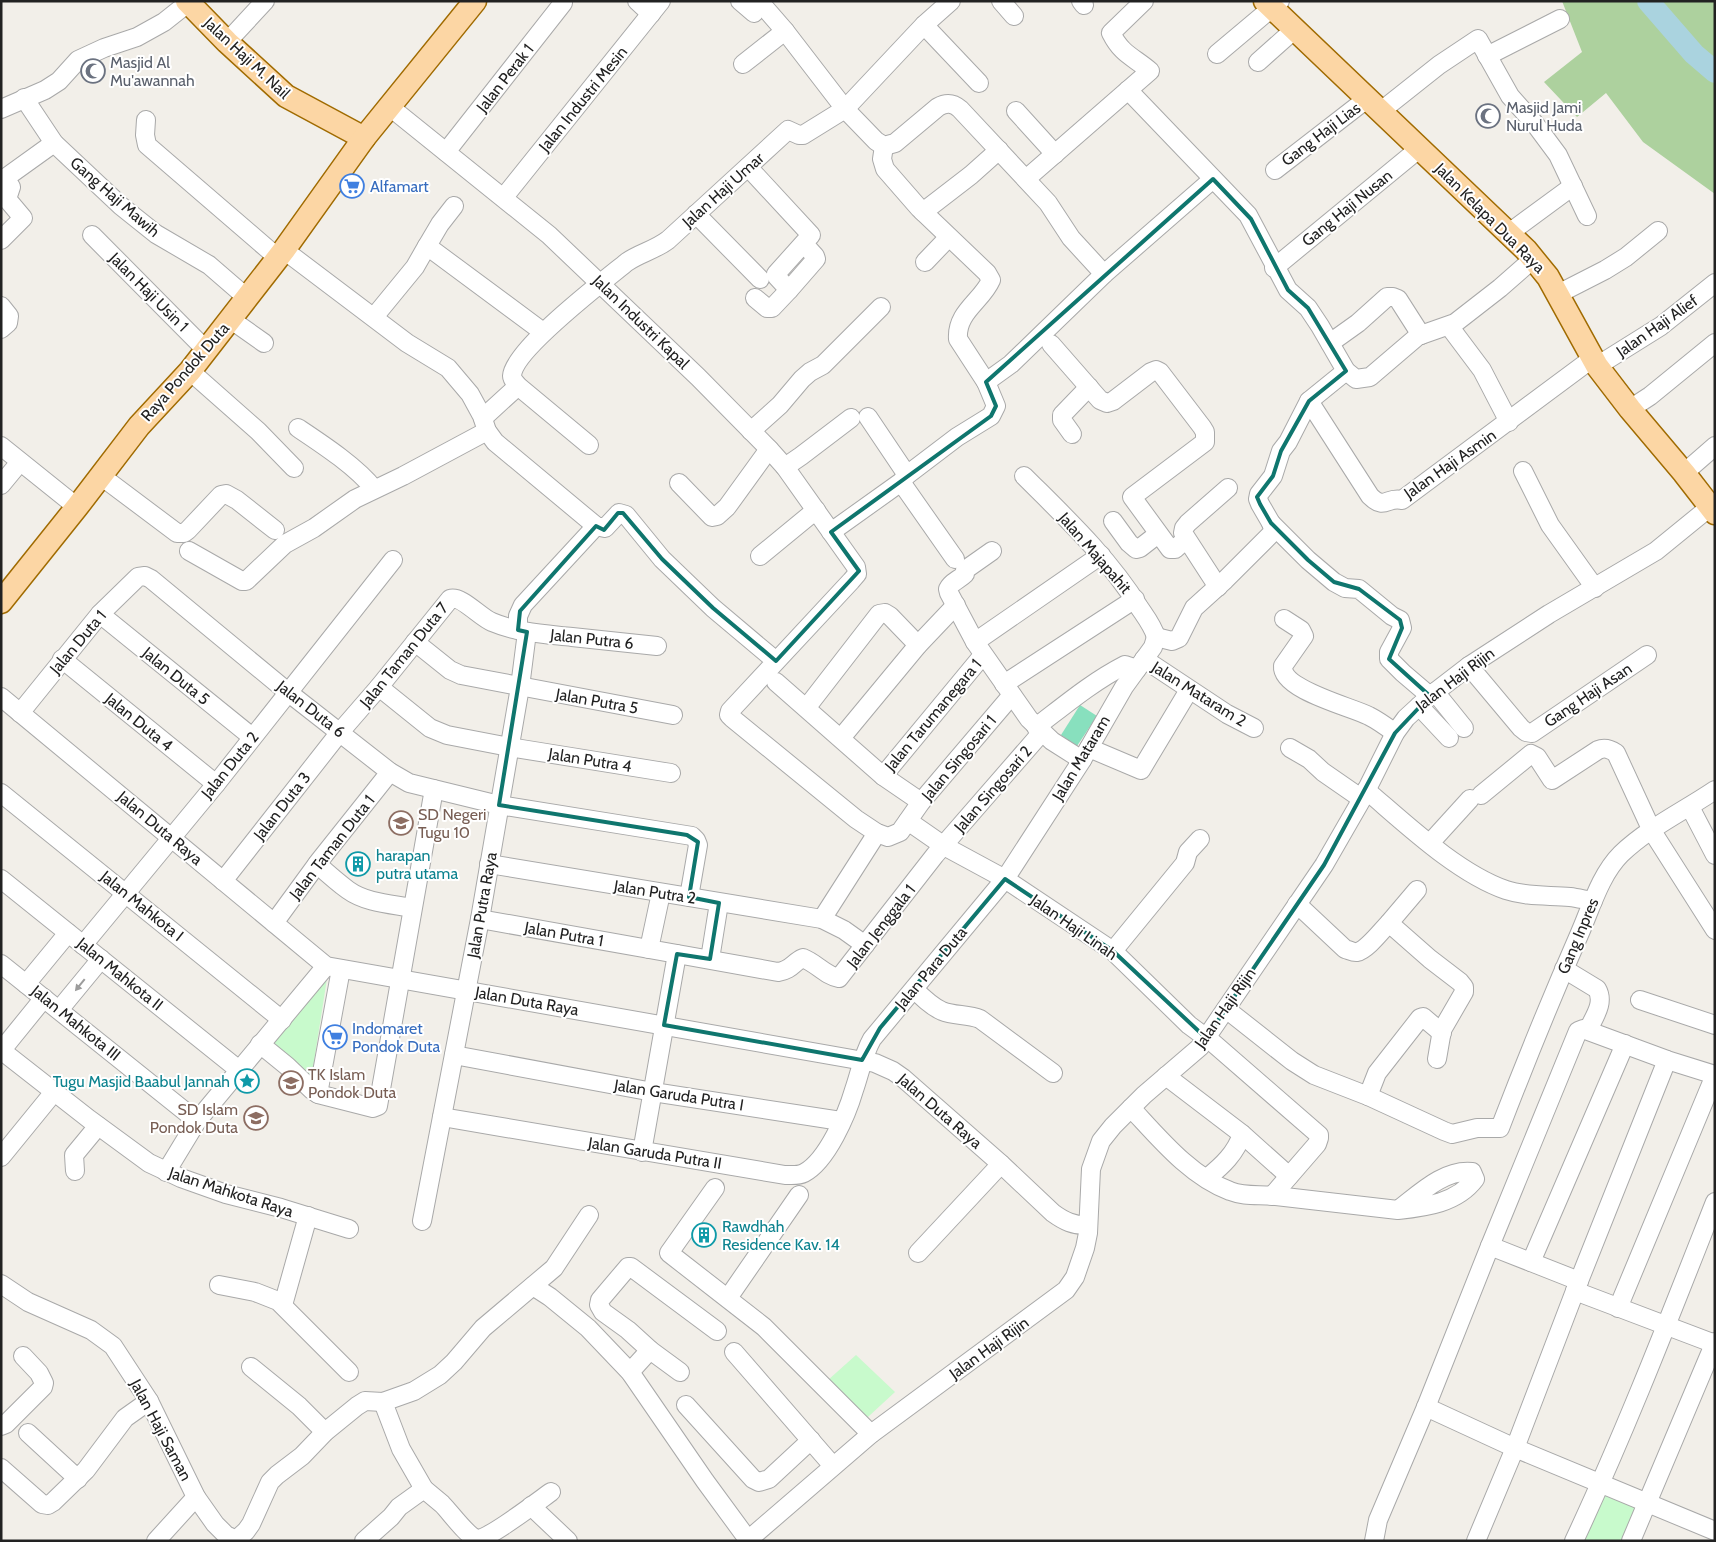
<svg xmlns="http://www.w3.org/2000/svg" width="1716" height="1542" font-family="Cabin,sans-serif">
<rect width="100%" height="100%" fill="#f2efe9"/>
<!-- forest -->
<path fill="#add19e" d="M1562,1H1715V194L1643,142L1606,93L1577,117L1544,82L1582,52Z"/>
<!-- park -->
<g fill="#c8facc">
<path d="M328,972L311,1081L263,1041Z"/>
<path d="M856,1355L895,1392L856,1428L818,1389Z"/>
<path d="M1603,1494L1639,1509L1626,1541H1583Z"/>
</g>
<!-- pitch -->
<path fill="#88e0be" d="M1080,705L1097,716L1077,746L1061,735Z"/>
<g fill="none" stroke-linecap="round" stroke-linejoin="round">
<!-- river -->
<path stroke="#aad3df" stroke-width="22" d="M1648,1L1694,54L1715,72"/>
<!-- minor casing -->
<g stroke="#a9a9a9" stroke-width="20">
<g id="minor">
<path d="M637,1L651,14"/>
<path d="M740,1L754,13"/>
<path d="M759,1L785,31L845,109L876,141L884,146L895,143L938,107C947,102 953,103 960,109L1048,203L1071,238L1104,274"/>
<path d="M1001,1L1014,16"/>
<path d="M1081,1L1084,5"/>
<path d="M924,25L979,83"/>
<path d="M227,42L265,1"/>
<path d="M1217,54L1280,1"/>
<path d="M1487,56L1560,19"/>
<path d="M1258,62L1295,29"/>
<path d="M743,64L785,31"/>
<path d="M1128,90L1248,215L1288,290L1308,308L1320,326L1346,371L1356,379L1370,377L1418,336L1455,323L1500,288L1533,259"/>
<path d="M24,98L54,143L121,206L156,234L209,265L246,297"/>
<path d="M390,107L549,235L698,377L769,449L785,467L856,567L857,574L851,581L730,711L729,715L732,718L856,819L877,833L888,837L900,832L921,802L1012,695"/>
<path d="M1,109L45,90L59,81L78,60L104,48L137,37L164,22L188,3"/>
<path d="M1016,111L1055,154"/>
<path d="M1381,111L1439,65L1478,39L1510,96L1535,124L1558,155L1587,216"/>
<path d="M146,120L145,135L147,145L277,257"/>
<path d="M884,146L882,159L885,169L919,208L987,273L991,280C982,301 956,312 958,339L986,382"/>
<path d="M446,152L563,3"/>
<path d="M748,167L811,235L776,274L777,277L789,290L772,308H767L755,298"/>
<path d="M1275,170L1368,98"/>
<path d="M1026,179L1150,71C1134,57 1122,55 1111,33L1144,1"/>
<path d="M1,181L54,143"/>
<path d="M504,197L661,1"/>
<path d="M923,212L971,175L999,150"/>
<path d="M696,214L760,279"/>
<path d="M1509,233L1573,186"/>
<path d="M92,235L206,350"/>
<path d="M1,240L23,218L7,199L11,187L5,178"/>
<path d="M427,246L440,224L454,206"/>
<path d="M284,250L407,343L448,368L470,394L482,416L487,431L495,442L596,526L605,528L619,513L626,515L662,559L713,608L776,661"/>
<path d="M925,262L948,238"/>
<path d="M1274,268L1420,148"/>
<path d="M789,290L816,259L815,256L804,244"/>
<path d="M1558,294L1605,270L1626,257L1658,231"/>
<path d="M1,306L9,316L8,323L1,329"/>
<path d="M374,317L415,267L427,246L543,332"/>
<path d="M230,319L264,343"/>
<path d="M1449,326L1482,370L1509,422"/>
<path d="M1330,343L1358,323L1387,297H1393L1398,299L1421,335"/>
<path d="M1051,344L1100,400L1107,403L1113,401L1151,372L1156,370L1160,372L1202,427L1205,432V442L1132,497L1170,549H1175L1186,539"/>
<path d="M1597,366L1661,326L1715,283"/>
<path d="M190,371L258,431L294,468"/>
<path d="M1309,401L1370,496C1385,511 1387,496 1402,500L1593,358"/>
<path d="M1630,409L1650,396L1715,343"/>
<path d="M868,417L907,475"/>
<path d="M483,418L518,386"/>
<path d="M298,428C322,444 357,467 374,489"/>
<path d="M751,431L780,405L802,379L810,372L823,365L881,307"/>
<path d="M1072,434L1062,420V415L1089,387"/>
<path d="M589,445L518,386C516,383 512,380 512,376C513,350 605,280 627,262C640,253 655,250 668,240L788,130L799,135H803L845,109L924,25L951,1"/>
<path d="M1,446L77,507"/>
<path d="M785,467L801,456L851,418"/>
<path d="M1523,471L1550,525L1595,588"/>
<path d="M1684,473L1715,446"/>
<path d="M101,476L177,533H184L188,530L221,495L226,494L237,500L275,530"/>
<path d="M1024,476C1065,517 1108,557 1139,607C1145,616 1153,626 1156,637"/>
<path d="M901,482L955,559"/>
<path d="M679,483L712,517L717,516L727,507L769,449"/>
<path d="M1,485L20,462"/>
<path d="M1113,521L1129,543L1136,549L1140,548L1158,534"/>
<path d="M1271,523L1308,560L1334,582L1345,588L1359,589L1392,616L1400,620L1402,628L1389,652V659L1403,673L1430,696"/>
<path d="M831,532L901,482L907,475L957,437L991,416L996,406L986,382L1011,364L1104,274L1213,179"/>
<path d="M189,551L242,581H246L285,544L314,528L355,499L403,476L487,431"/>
<path d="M992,551L965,570V574C959,580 951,582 948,589L949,593L975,642L1029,719L1052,741L1082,760"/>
<path d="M760,556L816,510"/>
<path d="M1218,587L1183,533L1184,528L1188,523L1228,488"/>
<path d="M100,614L252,737"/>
<path d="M1284,619L1301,630L1304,636L1283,666C1281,690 1352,707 1369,716C1379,721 1387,727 1395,733"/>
<path d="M518,630V616L523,605L596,526"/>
<path d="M1156,637L1172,641L1179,638L1194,608L1225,580L1271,534L1273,529L1271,523L1260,504L1258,499L1259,494L1273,476L1281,451L1288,442L1309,401L1346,371"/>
<path d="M415,642L450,670L461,675L673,715"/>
<path d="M975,642L1101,555"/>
<path d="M62,659L216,784"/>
<path d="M1144,659L1227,714L1254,728"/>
<path d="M1469,666L1521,728L1526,732L1532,733L1647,655"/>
<path d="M776,682L883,776L921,802"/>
<path d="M1004,684L1135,599"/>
<path d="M379,687L430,728L447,735L509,747L671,773"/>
<path d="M1435,692L1464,728"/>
<path d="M1,697L326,966L875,1063L893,1071L903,1078L1001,1164L1053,1213C1064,1221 1074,1226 1088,1225"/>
<path d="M1419,706L1449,738"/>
<path d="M807,707L879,614L885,613L890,616L918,645"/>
<path d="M20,713L100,614L138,577L145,576L151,579L289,693L390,772L409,783L499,805L692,836L696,840L698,845L689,897"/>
<path d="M1036,727C1065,705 1092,682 1125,665L1137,669"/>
<path d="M841,738L918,645L956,605"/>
<path d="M1089,748L1141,770L1189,690"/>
<path d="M1290,748L1309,759L1323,772L1362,799"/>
<path d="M883,776L983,655"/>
<path d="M1366,790C1406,824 1457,873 1506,890C1527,897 1549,895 1570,897C1578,898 1586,900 1593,901"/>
<path d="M1,793L282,1020"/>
<path d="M1481,795L1531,754L1537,757L1552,780L1598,750C1605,747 1610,749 1616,753L1652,831L1715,930"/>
<path d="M1690,807L1715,855"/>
<path d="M908,821L944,846L1005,879L1113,951L1189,1025L1212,1042L1319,1135V1138L1317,1144L1272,1196"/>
<path d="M1430,843L1470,799"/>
<path d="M317,864C327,873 337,882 348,890C366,903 391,904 412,908"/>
<path d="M489,864L822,919L844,930L865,945"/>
<path d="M1,879L239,1070"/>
<path d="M223,881L340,732L379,687L450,599C461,595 481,618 492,622C518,633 545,634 572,637C600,640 628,643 657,646"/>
<path d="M661,893L649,949L778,972C792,970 793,962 803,958C816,963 826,976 839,978L935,855L1042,732"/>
<path d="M1297,904L1345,949C1349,950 1354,953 1357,952C1367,950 1382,930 1389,923L1430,959L1460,982L1464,987V992L1442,1030L1437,1059"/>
<path d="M480,919L649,949"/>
<path d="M822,919L877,833"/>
<path d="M274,923L320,860L390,772"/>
<path d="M1389,923L1417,890"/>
<path d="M83,945L216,784L393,560"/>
<path d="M1113,951L1185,863L1188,852L1200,839"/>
<path d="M710,959L719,903"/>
<path d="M1,964L197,1121"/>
<path d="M1564,969L1597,989C1605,1003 1594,1017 1588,1030"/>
<path d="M26,984L68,933"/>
<path d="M914,989C922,997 931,1006 942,1011C954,1016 968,1014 980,1019L1053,1073"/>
<path d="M1640,1000L1715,1025"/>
<path d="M1226,1009L1292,1061L1314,1075L1368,1096L1444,1131L1452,1134L1477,1128H1500C1525,1063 1551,999 1579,935C1591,908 1600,875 1621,854C1648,828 1684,811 1715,790"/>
<path d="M59,1010L101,959"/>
<path d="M260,1044L287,1066L312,1090L318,1094L373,1108L378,1106L434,789"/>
<path d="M1,1050L89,1119L149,1163L181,1178L226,1194L281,1208L349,1229"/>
<path d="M1,1051L44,998"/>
<path d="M454,1055L653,1092L841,1121"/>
<path d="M1166,1076L1242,1134L1289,1176"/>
<path d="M318,1094L341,969"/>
<path d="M1368,1096L1377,1073L1420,1018L1423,1017L1442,1033"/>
<path d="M1131,1108C1159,1138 1191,1177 1230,1191C1245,1197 1260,1194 1276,1196C1317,1201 1357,1205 1398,1210C1426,1207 1457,1203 1475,1179L1472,1172C1444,1169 1419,1194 1398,1210"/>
<path d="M442,1117L785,1175C792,1175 798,1176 804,1173C827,1161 847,1114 854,1090C860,1073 863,1055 872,1039L1005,879L1082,760L1124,687L1153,647L1156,637"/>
<path d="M642,1152L677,954"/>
<path d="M1,1157L54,1092"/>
<path d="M75,1171L74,1155L98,1126"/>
<path d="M166,1172L197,1121L326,966"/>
<path d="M1207,1178C1222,1166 1236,1153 1242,1134"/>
<path d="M715,1188L669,1253L764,1327L871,1434"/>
<path d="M422,1221L480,919L520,687L527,632"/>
<path d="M1490,1246L1579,1281"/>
<path d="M918,1253L1001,1164"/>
<path d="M1531,1262L1625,1044"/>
<path d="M1,1284L28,1302L91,1330L113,1346L149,1401L196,1497L215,1524L226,1535L238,1541"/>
<path d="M219,1285L255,1292L278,1301L349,1372"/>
<path d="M533,1286L550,1297L588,1328L630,1372L705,1481L749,1541"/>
<path d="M1575,1291L1715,1344"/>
<path d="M728,1298L799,1195"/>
<path d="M283,1305L308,1216"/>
<path d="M1618,1308L1715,1075"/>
<path d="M650,1350L680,1372"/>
<path d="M734,1352L833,1466"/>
<path d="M251,1367L299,1406L325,1432"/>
<path d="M630,1372L650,1350L628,1330L603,1312L599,1305L600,1300L628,1267H631L717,1331"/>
<path d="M686,1405L753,1479L759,1482L769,1479L811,1440"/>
<path d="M1426,1407L1515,1448L1715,1531"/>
<path d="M1,1426L6,1424L43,1387L44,1383L39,1373L23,1356"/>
<path d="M28,1433L78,1479"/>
<path d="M1,1468L42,1504L48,1505L53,1502L86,1470L125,1418L149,1401"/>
<path d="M424,1489C430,1494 436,1499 442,1504C450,1512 467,1536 477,1539C486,1541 541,1499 551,1492"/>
<path d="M531,1506L568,1541"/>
<path d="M748,1540L871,1434L1066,1290L1075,1277L1085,1248L1088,1233L1091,1169L1101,1141L1113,1126L1144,1095L1200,1047L1206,1038L1324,865L1362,799L1395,733L1406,718L1430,696L1469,666L1549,614L1656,551L1710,507"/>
<path d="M156,1541L196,1497"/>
<path d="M235,1541L246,1531L251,1524L270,1482L277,1475L302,1456L325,1432L357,1406L365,1401L383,1402L414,1391L440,1375L454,1362L483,1328L554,1268L589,1215"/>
<path d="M364,1541L391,1517L399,1507L424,1489L401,1449L383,1402"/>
<path d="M1374,1541L1378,1520L1426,1407L1490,1246L1578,1031L1583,1029L1667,1060L1715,1075"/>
<path d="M1476,1541L1515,1448L1575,1291L1667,1060"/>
<path d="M1574,1541C1626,1430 1670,1316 1715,1202"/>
<path d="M1631,1541L1715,1342"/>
</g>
</g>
<!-- major casing -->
<g stroke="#a06b00" stroke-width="25">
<g id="major">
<path d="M187,1L227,42L286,96L364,138"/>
<path d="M1265,1L1526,250L1548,277L1597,366L1630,409L1684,473L1715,513"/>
<path d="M1,602L77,507L139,426L190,371L284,250L364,138L475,1"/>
</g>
</g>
<!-- minor -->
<use href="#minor" stroke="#fff" stroke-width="18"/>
<!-- major -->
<use href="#major" stroke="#fcd6a4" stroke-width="22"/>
</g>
<!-- one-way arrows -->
<defs><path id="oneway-solid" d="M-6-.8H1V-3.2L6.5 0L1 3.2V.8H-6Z" transform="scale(1.25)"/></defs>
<use fill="#9c9c9c" href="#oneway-solid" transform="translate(80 985) rotate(129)"/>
<!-- marked area -->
<path fill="none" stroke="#0f766e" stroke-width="4" stroke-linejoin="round" d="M1213,179L1251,219L1288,290L1308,308L1346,371L1309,401L1281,451L1273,476L1257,497L1260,504L1271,523L1308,560L1334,582L1359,589L1400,620L1402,628L1389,659L1430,696L1395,733L1324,865L1206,1038L1113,951L1005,879L880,1028L862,1060L664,1025L677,954L710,959L719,903L689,897L698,842L687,835L499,805L527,632L518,630L520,611L596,526L604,530L618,513H623L662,559L713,608L776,661L859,571L831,532L991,416L996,406L986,382Z"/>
<!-- icons -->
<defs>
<g id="mosque-ring" transform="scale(1.25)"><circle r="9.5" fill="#fff" stroke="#6b7280" stroke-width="1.5"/><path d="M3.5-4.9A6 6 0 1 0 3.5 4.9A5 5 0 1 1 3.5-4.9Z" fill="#6b7280"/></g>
<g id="supermarket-ring" transform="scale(1.25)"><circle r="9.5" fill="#fff" stroke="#3f7fe0" stroke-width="1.5"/><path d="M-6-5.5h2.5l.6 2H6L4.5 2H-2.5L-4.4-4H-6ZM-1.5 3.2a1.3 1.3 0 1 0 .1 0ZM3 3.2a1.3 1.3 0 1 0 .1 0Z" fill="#3f7fe0"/></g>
<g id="school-ring" transform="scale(1.25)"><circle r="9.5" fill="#fff" stroke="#8d6e63" stroke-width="1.5"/><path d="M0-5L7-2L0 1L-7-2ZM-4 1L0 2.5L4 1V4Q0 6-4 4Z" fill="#8d6e63"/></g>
<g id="building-ring" transform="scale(1.25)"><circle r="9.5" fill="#fff" stroke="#0f9aa8" stroke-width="1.5"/><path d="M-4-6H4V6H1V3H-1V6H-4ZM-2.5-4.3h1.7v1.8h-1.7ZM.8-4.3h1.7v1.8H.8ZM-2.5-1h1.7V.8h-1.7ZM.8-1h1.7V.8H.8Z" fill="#0f9aa8"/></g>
<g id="sight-ring" transform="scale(1.25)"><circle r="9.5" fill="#fff" stroke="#0f9aa8" stroke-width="1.5"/><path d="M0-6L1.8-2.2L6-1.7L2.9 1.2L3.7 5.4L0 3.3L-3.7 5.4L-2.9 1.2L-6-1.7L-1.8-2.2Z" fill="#0f9aa8"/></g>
</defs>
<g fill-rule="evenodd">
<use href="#mosque-ring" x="93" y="71"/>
<use href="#mosque-ring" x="1488" y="116"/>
<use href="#supermarket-ring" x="352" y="186"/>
<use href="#school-ring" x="401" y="823"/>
<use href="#building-ring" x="358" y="864"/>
<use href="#supermarket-ring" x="335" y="1037"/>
<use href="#sight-ring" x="247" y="1081"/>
<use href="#school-ring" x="291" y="1083"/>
<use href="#school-ring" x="256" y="1118"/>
<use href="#building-ring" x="704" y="1235"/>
</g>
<g text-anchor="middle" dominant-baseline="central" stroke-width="4" stroke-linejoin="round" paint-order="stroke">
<!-- street labels -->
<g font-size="16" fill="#222" stroke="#fff">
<text transform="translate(247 58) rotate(43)">Jalan Haji M. Nail</text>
<text transform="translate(505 78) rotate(-52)">Jalan Perak 1</text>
<text transform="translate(583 99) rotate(-51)">Jalan Industri Mesin</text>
<text transform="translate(1321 134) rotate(-37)">Gang Haji Lias</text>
<text transform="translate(723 190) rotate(-42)">Jalan Haji Umar</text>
<text transform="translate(115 197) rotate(41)">Gang Haji Mawih</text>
<text transform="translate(1347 208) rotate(-39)">Gang Haji Nusan</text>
<text transform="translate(1490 218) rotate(45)">Jalan Kelapa Dua Raya</text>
<text transform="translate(149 292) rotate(45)">Jalan Haji Usin 1</text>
<text transform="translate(641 322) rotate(44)">Jalan Industri Kapal</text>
<text transform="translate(1657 326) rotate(-35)">Jalan Haji Alief</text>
<text transform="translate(185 372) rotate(-49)">Raya Pondok Duta</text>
<text transform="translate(1450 464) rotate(-35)">Jalan Haji Asmin</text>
<text transform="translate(1095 553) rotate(49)">Jalan Majapahit</text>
<text transform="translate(592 639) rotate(6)">Jalan Putra 6</text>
<text transform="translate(78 642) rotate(-50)">Jalan Duta 1</text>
<text transform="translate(404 655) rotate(-51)">Jalan Taman Duta 7</text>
<text transform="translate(176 676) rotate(39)">Jalan Duta 5</text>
<text transform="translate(1455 679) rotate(-37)">Jalan Haji Rijin</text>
<text transform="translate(1199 694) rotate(32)">Jalan Mataram 2</text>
<text transform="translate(1588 695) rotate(-34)">Gang Haji Asan</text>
<text transform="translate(597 701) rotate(10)">Jalan Putra 5</text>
<text transform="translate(311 709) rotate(38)">Jalan Duta 6</text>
<text transform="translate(933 715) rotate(-50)">Jalan Tarumanegara 1</text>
<text transform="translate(139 722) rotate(39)">Jalan Duta 4</text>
<text transform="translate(959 758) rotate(-50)">Jalan Singosari 1</text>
<text transform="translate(1081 758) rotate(-59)">Jalan Mataram</text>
<text transform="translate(590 760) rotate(9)">Jalan Putra 4</text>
<text transform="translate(230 765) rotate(-51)">Jalan Duta 2</text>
<text transform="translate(993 789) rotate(-49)">Jalan Singosari 2</text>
<text transform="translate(282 806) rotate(-52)">Jalan Duta 3</text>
<text transform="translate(160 828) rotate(40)">Jalan Duta Raya</text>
<text transform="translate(332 847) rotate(-52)">Jalan Taman Duta 1</text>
<text transform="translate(655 892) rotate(9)">Jalan Putra 2</text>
<text transform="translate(482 905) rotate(-80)">Jalan Putra Raya</text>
<text transform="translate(142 906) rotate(39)">Jalan Mahkota I</text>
<text transform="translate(881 926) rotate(-52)">Jalan Jenggala 1</text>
<text transform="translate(1074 927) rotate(35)">Jalan Haji Linah</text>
<text transform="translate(564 934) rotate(10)">Jalan Putra 1</text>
<text transform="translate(1578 936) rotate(-67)">Gang Inpres</text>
<text transform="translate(931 968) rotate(-50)">Jalan Para Duta</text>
<text transform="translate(120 974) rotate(39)">Jalan Mahkota II</text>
<text transform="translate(527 1001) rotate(10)">Jalan Duta Raya</text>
<text transform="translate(1225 1008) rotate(-55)">Jalan Haji Rijin</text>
<text transform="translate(76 1023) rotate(39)">Jalan Mahkota III</text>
<text transform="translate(679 1095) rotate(9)">Jalan Garuda Putra I</text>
<text transform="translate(940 1111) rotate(41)">Jalan Duta Raya</text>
<text transform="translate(655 1153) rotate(9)">Jalan Garuda Putra II</text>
<text transform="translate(231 1192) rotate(18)">Jalan Mahkota Raya</text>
<text transform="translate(989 1348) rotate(-36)">Jalan Haji Rijin</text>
<text transform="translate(161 1430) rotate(62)">Jalan Haji Saman</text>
</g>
<!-- worship labels -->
<g font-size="16" fill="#5b616d" stroke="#fff" text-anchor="start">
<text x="110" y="62">Masjid Al<tspan x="110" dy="18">Mu'awannah</tspan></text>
<text x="1506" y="107">Masjid Jami<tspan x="1506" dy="18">Nurul Huda</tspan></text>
</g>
<!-- shop labels -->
<g font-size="16" fill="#366cbe" stroke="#fff" text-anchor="start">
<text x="370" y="186">Alfamart</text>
<text x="352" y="1028">Indomaret<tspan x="352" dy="18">Pondok Duta</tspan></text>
</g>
<!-- education labels -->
<g font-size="16" fill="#785e54" stroke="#fff" text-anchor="start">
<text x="418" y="814">SD Negeri<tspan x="418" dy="18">Tugu 10</tspan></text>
<text x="308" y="1074">TK Islam<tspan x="308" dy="18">Pondok Duta</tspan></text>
<text x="238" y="1109" text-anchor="end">SD Islam<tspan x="238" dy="18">Pondok Duta</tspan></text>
</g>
<!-- culture labels -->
<g font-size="16" fill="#0d838f" stroke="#fff" text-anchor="start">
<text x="376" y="855">harapan<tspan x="376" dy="18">putra utama</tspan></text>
<text x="230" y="1081" text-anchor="end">Tugu Masjid Baabul Jannah</text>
<text x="722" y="1226">Rawdhah<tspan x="722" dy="18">Residence Kav. 14</tspan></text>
</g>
</g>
<!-- border -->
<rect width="1716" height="1542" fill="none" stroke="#222222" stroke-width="5"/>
</svg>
